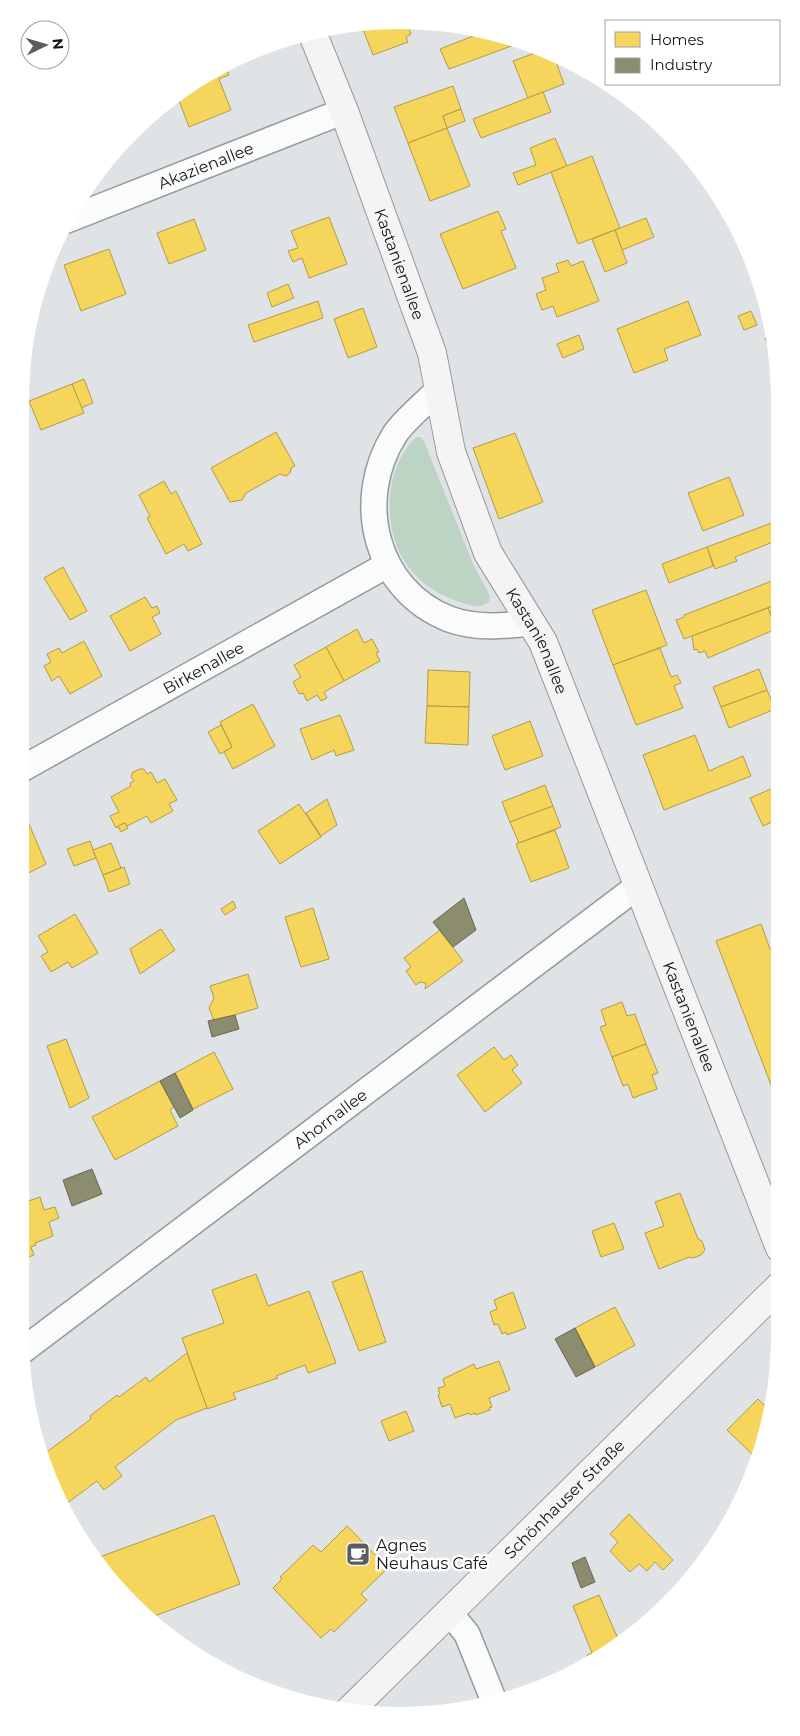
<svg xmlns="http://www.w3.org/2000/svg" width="800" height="1736" viewBox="0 0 800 1736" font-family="Montserrat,sans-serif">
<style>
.green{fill:#bdd4c5}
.homes{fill:#f6d55c;stroke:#b29b47}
.industry{fill:#8c8c6e;stroke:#686854}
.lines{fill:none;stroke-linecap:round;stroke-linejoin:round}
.street-casing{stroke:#96999c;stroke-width:28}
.secondary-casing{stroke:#96999c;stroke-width:30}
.street{stroke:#fafbfb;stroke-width:25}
.secondary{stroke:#f6f3f4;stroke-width:28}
.labels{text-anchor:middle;stroke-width:5;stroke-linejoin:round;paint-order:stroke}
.street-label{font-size:16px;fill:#131517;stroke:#fff}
.poi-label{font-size:16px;fill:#131517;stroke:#fff;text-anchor:start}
</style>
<rect width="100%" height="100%" fill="#dfe3e6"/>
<path class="green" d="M416 437H421L424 441 473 564 490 596 489 602C479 609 471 606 460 602 440 596 423 585 410 569 381 533 383 469 416 437Z"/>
<g class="homes">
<path d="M400 20 406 21 411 34 406 37 408 42 373 55 361 24Z"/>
<path d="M486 31 522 42 449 69 440 49Z"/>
<path d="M546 49 553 53 564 84 528 98 513 61Z"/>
<path d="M225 65 229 75 219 79 231 110 189 127 177 95 206 83 204 76Z"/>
<path d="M453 86 461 109 443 116 447 128 408 143 394 107Z"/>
<path d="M543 92 551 112 481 138 473 119Z"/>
<path d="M461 109 465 121 447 128 443 116Z"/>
<path d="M447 128 470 186 430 201 408 143Z"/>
<path d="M555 138 567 166 518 185 513 173 536 165 530 148Z"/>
<path d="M592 156 620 228 578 244 551 172Z"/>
<path d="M498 211 506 229 501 231 516 268 463 289 440 234Z"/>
<path d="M329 217 347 264 309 278 302 258 293 262 288 251 298 248 291 231Z"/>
<path d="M646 218 654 237 622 250 615 230Z"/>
<path d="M194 219 206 250 169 264 157 233Z"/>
<path d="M615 230 627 263 605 272 592 239Z"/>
<path d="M109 249 126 294 81 311 64 265Z"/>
<path d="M568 260 571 266 583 261 599 301 557 317 553 306 542 310 536 294 546 290 542 278 559 272 556 264Z"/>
<path d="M288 284 294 298 272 307 267 293Z"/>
<path d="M318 301 323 318 254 342 248 325Z"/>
<path d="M688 301 701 335 664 349 668 360 634 373 617 329Z"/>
<path d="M363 308 377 347 348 358 334 319Z"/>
<path d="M751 311 757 325 744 330 738 316Z"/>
<path d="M579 335 584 349 563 358 557 344Z"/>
<path d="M773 335 777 354 772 355 765 338Z"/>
<path d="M84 379 93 403 81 408 72 384Z"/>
<path d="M72 384 84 413 41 430 29 401Z"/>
<path d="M276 432 295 466 291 468 290 473 286 476 280 474 246 493 242 500 230 502 211 468Z"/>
<path d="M515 433 543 502 499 519 473 448Z"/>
<path d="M729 477 744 515 703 531 688 493Z"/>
<path d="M164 481 171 494 176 491 202 544 188 551 184 544 166 554 147 518 150 516 139 495Z"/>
<path d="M777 521V549L773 542 735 557 737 561 715 569 707 547Z"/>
<path d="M707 547 713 566 669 583 662 564Z"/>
<path d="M63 567 87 611 70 620 44 578Z"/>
<path d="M777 579 778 604 684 639 676 620 684 617V615Z"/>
<path d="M646 590 667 645 613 665 592 610Z"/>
<path d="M145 597 152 608 157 606 160 613 152 617 161 634 130 651 110 616Z"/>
<path d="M778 604V617L772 619 768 608Z"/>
<path d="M768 608 776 629 708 658 705 651 699 653 697 649 694 650 692 636Z"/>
<path d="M357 629 364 643 372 639 379 652 376 653 380 661 344 681 326 647Z"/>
<path d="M84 641 102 676 70 694 59 676 52 681 44 666 51 662 47 654 59 648 62 653Z"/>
<path d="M326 647 344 681 324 692 327 698 321 701 317 695 307 701 303 693 299 694 293 682 301 677 294 665Z"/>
<path d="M660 648 671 677 677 675 681 683 674 686 683 708 636 725 613 665Z"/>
<path d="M759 669 767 690 721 707 713 687Z"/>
<path d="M428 670 470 672 469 707 427 706Z"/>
<path d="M767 690 775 709 729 728 721 707Z"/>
<path d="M253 704 275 746 233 769 224 752 232 747 220 722Z"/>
<path d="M427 706 469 707 468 745 425 743Z"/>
<path d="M340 715 354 750 336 756 334 750 312 760 300 729Z"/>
<path d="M530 721 543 756 505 770 492 736Z"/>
<path d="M221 725 232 747 220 754 208 732Z"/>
<path d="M695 735 709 771 743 756 751 776 664 810 643 755Z"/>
<path d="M140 769H144L147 774 151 772 157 783 165 779 177 800 169 804 173 811 151 823 147 816 127 826 125 823 116 828 110 816 119 812 111 797 131 786 130 783 134 781 131 777 133 772Z"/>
<path d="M545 785 553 806 510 822 502 802Z"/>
<path d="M778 786V819L763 826 750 798Z"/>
<path d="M327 799 337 825 321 836 306 813Z"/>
<path d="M299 804 321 837 280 864 258 831Z"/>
<path d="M553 806 561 827 519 843 510 822Z"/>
<path d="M26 817 46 864 21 877 20 820Z"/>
<path d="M125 823 128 828 121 832 118 826Z"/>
<path d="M555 830 569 868 531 882 516 844Z"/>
<path d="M90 841 96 858 74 866 67 849Z"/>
<path d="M111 843 121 868 103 875 93 850Z"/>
<path d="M124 867 130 884 109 892 103 875Z"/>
<path d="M233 901 236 908 225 915 221 909Z"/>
<path d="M313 908 329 959 301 967 285 917Z"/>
<path d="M75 914 98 953 72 968 68 962 51 972 41 956 48 952 38 936Z"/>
<path d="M761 924 770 949 774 947 779 958 775 961 779 970V1106L716 941Z"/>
<path d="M161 929 175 950 140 974 130 949Z"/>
<path d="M440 930 463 961 425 989 426 983 420 982 416 985 406 971 411 967 404 958Z"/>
<path d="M248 974 258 1008 214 1021 209 1008 214 998 210 986Z"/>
<path d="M622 1002 627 1016 635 1014 646 1044 612 1057 600 1027 606 1025 601 1010Z"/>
<path d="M66 1039 89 1098 70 1108 47 1046Z"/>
<path d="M646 1044 658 1073 652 1075 657 1089 633 1098 628 1084 623 1086 612 1057Z"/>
<path d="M494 1047 504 1060 511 1055 518 1065 512 1070 522 1083 485 1112 457 1075Z"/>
<path d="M214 1052 233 1089 193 1109 175 1073Z"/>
<path d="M160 1081 174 1107 170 1110 178 1126 115 1160 92 1117Z"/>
<path d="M680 1193 698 1239 702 1241 705 1250 701 1255 693 1258 689 1257 659 1269 645 1233 664 1226 655 1202Z"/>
<path d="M40 1197 44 1210 55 1207 59 1218 49 1222 53 1236 35 1243 36 1245 31 1247 34 1255 21 1260 20 1204Z"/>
<path d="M614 1223 624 1249 601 1257 592 1231Z"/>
<path d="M362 1271 386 1342 359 1351 332 1282Z"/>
<path d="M256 1274 268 1306 309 1291 336 1363 308 1373 305 1365 276 1376 278 1378 233 1393 236 1399 207 1409 182 1338 224 1323 212 1290Z"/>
<path d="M513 1292 526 1328 507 1335 506 1332 502 1334 498 1324 494 1325 490 1312 497 1309 494 1300Z"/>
<path d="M615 1307 635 1345 595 1367 575 1328Z"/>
<path d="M187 1353 207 1408 176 1420 115 1467 122 1476 104 1490 97 1481 62 1507 40 1457 91 1419 90 1416 117 1395 119 1397 146 1377 149 1382Z"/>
<path d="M499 1361 510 1390 489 1398 492 1407 489 1408 490 1410 476 1415 475 1413 470 1415 469 1413 455 1418 450 1404 442 1407 438 1395 440 1394 438 1388 445 1386 443 1379 474 1364 476 1369Z"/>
<path d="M758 1399 772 1413 758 1460 727 1430Z"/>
<path d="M406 1411 414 1431 389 1441 381 1421Z"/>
<path d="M629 1514 673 1560 663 1570 655 1562 647 1571 639 1564 630 1572 610 1551 618 1542 610 1534Z"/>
<path d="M214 1515 240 1584 152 1617 114 1586 94 1559Z"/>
<path d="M347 1526 388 1568 361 1594 367 1600 334 1632 331 1629 321 1638 273 1588 282 1579 280 1577 313 1545 321 1552Z"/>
<path d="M599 1595 619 1641 591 1664 587 1655 592 1653 573 1606Z"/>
</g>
<g class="industry">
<path d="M464 898 476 930 453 947 433 922Z"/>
<path d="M235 1015 239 1029 212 1037 208 1021Z"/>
<path d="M175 1073 193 1110 180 1118 160 1081Z"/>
<path d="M92 1169 102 1194 72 1206 63 1180Z"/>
<path d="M575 1328 595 1367 576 1377 555 1339Z"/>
<path d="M585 1557 595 1582 581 1588 572 1563Z"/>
</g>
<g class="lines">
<g class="street-casing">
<g id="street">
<path id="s1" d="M67 220 344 111"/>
<path d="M440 388C426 403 406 418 395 434 353 500 375 590 449 619 476 629 504 626 531 623"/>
<path id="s2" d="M20 770 387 565"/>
<path id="s3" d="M22 1351 638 886"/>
<path d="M450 1613 467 1634 494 1701"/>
</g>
</g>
<g class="secondary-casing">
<g id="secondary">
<path id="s4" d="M312 32 344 111 432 353 451 452 488 553 543 642 780 1248"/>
<path id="s5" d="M349 1711 780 1286"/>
</g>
</g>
<use href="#street" class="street"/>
<use href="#secondary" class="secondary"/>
</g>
<defs>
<g id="cafe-square" transform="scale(1.25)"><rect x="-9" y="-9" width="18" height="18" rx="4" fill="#5a5d5f" stroke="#fff"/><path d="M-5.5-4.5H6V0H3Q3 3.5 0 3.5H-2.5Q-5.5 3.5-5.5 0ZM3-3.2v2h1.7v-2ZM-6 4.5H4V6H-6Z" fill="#fff"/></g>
</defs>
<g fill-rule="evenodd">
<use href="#cafe-square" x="358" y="1554"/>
</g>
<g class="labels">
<g class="street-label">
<text dy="6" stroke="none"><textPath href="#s1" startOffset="149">Akazienallee</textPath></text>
<text dy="6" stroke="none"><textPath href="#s4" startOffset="248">Kastanienallee</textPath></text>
<text dy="6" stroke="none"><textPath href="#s4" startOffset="652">Kastanienallee</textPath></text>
<text dy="6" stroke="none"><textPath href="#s2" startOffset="210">Birkenallee</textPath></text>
<text dy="6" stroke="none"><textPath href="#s4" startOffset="1058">Kastanienallee</textPath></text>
<text dy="6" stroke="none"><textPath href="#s3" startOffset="386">Ahornallee</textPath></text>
<text dy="6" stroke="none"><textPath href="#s5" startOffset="302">Schönhauser Straße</textPath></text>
</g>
<g class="poi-label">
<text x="376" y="1551">Agnes<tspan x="376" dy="18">Neuhaus Café</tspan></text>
</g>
</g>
<path d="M0 0H800V1736H0ZM400 29H400A371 371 0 0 1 771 400V1336A371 371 0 0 1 400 1707H400A371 371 0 0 1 29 1336V400A371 371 0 0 1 400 29Z" fill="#fff" fill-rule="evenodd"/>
<rect x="605" y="20" width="175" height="65" fill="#ffffff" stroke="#a1a1a2"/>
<rect x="615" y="32" width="25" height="15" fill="#f6d55c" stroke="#a1a1a2"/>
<text x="650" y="45" font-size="15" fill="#131517">Homes</text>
<rect x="615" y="58" width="25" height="15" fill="#8c8c6e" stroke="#a1a1a2"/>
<text x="650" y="70" font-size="15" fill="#131517">Industry</text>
<g transform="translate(45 45) rotate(85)"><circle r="24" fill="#ffffff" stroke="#a1a1a2"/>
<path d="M0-4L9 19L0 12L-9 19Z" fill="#5a5d5f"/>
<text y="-8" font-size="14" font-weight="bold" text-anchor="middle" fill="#131517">N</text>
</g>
</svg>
